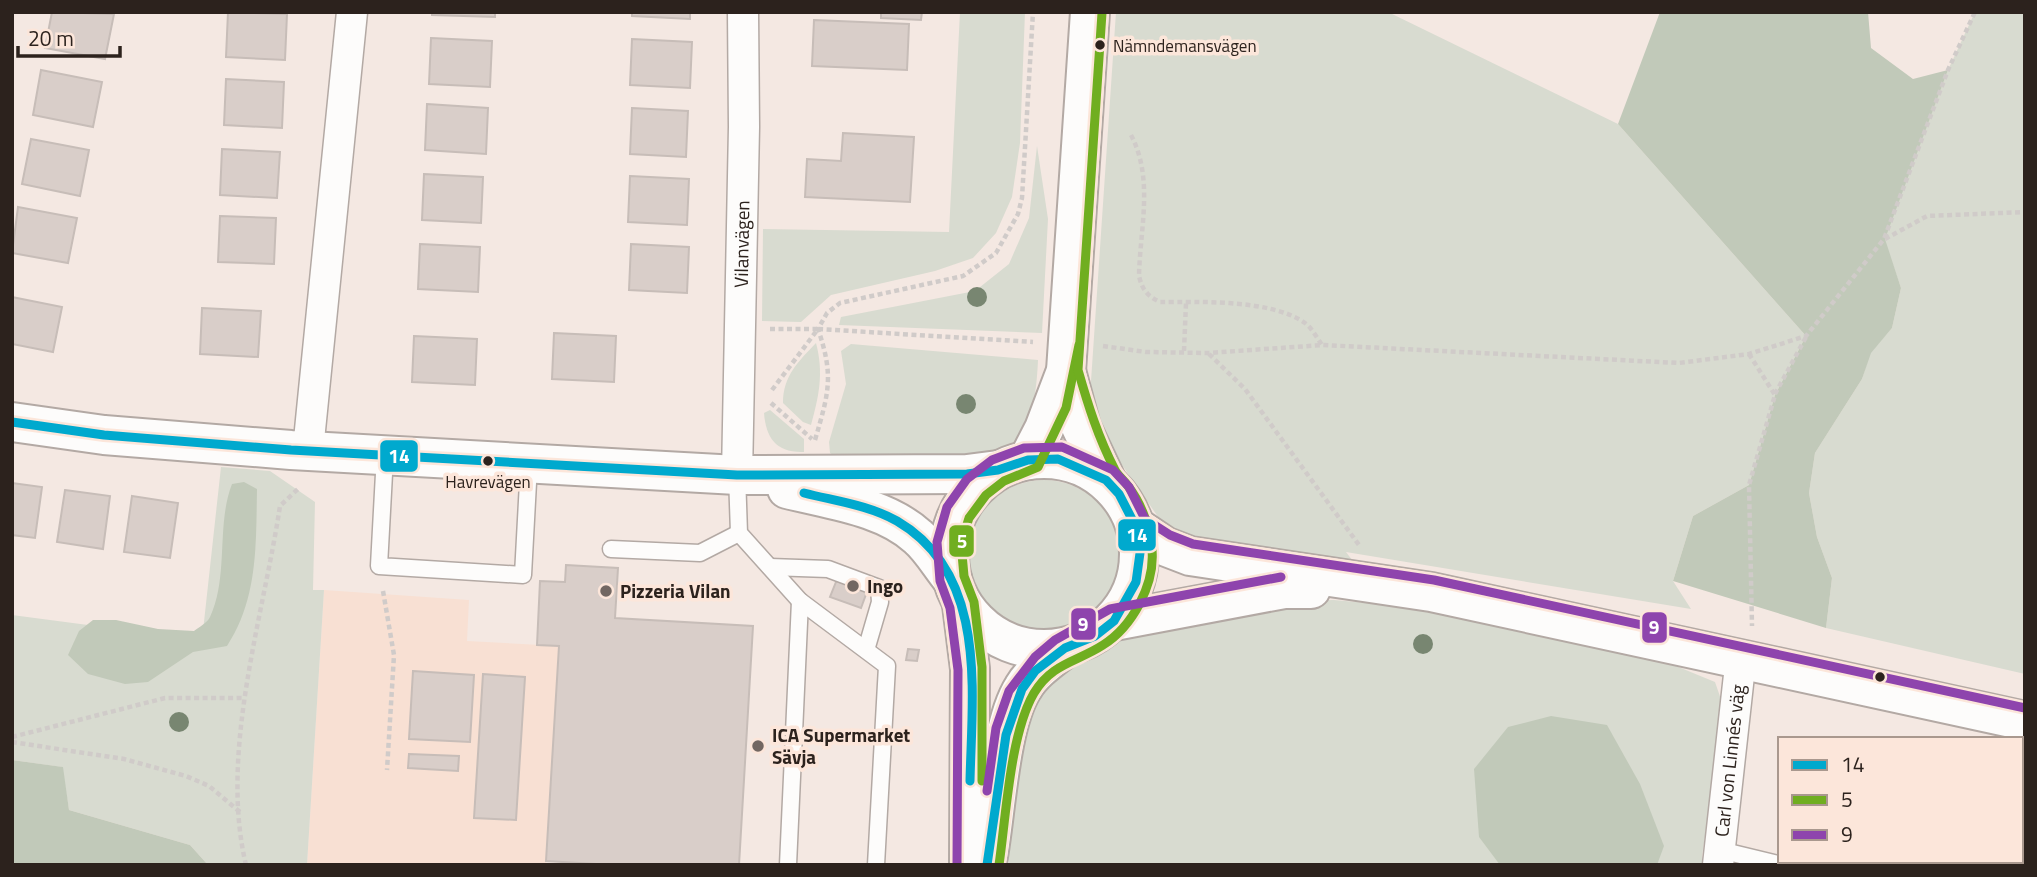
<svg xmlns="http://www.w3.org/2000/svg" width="2037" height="877" viewBox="0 0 2037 877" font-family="'Titillium Web',sans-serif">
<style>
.built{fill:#f8e0d3}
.green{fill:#d8dbd0}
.forest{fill:#c1c9b9}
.building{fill:#d9cec9;stroke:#c7bdb8;stroke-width:2}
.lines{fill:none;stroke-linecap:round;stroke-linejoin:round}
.service-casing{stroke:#b3a9a4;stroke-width:19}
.minor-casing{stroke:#b3a9a4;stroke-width:33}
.tertiary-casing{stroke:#b3a9a4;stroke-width:42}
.secondary-casing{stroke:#b3a9a4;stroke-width:42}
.path{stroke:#d0cbc9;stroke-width:4.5;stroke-dasharray:5 3.5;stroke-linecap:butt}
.service{stroke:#fdfcfb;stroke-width:16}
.minor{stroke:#fdfcfb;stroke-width:30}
.tertiary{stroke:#fdfcfb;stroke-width:38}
.secondary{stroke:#fdfcfb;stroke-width:38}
.bus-1-casing{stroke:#fce6da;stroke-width:14}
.bus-2-casing{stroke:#fce6da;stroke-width:14}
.bus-3-casing{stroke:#fce6da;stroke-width:14}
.bus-1{stroke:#00a9ce;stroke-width:9}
.bus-2{stroke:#70ae20;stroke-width:9}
.bus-3{stroke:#8e44ad;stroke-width:9}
.tree{fill:#788671}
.bus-dot{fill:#2c221d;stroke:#fce6da;stroke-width:2.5}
.poi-dot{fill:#726762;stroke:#fce6da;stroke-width:2.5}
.labels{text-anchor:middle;stroke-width:7;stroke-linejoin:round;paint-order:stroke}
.bus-label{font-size:17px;fill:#2c221d;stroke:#fce6da;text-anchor:start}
.street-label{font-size:19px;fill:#2c221d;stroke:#fce6da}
.poi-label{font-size:19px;font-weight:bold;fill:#2c221d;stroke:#fce6da;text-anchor:start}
.line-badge{stroke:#fce6da;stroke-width:2.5}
.badge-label{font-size:19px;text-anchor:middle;font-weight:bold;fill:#fff}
</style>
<rect width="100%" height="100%" fill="#f4e8e2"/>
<path class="built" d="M324 590 469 600 467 641 559 646 546 865H307Z"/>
<g class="green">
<path d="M960 12H1025L1020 143 1012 197 996 233 973 258 935 271 831 295 801 322 762 321 763 229 949 232Z"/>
<path d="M1116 12H1388L1618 124 1806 336 1775 395 1749 485 1693 516 1673 581 1691 609 1346 552 1352 560 1203 543 1170 534 1115 455 1106 453 1090 396Z"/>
<path d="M1975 12H2025V674L1826 628 1832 578 1817 537 1809 493 1815 453 1862 379 1870 353 1892 328 1901 288 1884 239 1948 70Z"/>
<path d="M1037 146 1048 219 1042 333 839 325 841 317 975 291 1009 264 1029 218Z"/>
<path d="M816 343C824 373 819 396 811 425L803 422 783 403C783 376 798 362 816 343Z"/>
<path d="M851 344 1038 360C1037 383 1034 425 1015 442 986 468 880 459 839 459L830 453 829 442 846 384 841 351Z"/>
<path d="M770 410 804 439V452C776 453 766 438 764 413Z"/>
<path d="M221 467 270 471 315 502 313 590H324L307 865H208L190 845 69 810 62 767 12 760V615L202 640Z"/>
<circle cx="1044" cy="556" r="76"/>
<path d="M1334 600 1411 607 1676 666 1715 682 1724 708 1702 856 1704 865H1004L1023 713 1054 670 1098 648 1180 617 1266 601Z"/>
</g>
<g class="forest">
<path d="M1660 12H1868L1871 48 1913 79 1948 70 1885 239 1901 288 1892 328 1871 353 1862 379 1815 453 1809 493 1817 537 1832 578 1826 628 1673 581 1693 516 1749 485 1775 395 1806 336 1618 124Z"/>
<path d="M244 482 257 489C256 544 258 599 227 646L193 652 148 682 125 684 88 674 68 655 79 631 93 620H116L158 629 194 631C199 627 207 623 210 617 229 576 216 525 232 484Z"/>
<path d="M1551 716 1607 725 1640 784 1664 846 1657 865H1500L1479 837 1474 769 1508 727Z"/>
<path d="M12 760 63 767 69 810 190 845 208 865H12Z"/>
</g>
<g class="building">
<path d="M52 12 114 14 105 59 45 48Z"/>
<path d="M228 12 287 14 285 60 226 57Z"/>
<path d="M432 12H495V17L432 15Z"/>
<path d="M632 12H690V19L632 16Z"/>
<path d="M881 12H922L921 20 881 18Z"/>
<path d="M814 20 909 24 907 70 812 66Z"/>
<path d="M431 38 492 41 490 87 429 84Z"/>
<path d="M632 39 692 42 690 88 630 85Z"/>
<path d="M41 70 102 82 93 127 33 115Z"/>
<path d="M226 79 284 82 282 128 224 125Z"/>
<path d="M427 104 488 108 486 154 425 150Z"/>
<path d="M632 108 688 111 686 157 630 154Z"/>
<path d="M843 133 914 137 910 202 805 197 807 159 841 161Z"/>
<path d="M31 139 89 150 80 196 22 184Z"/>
<path d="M222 149 280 152 277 198 220 195Z"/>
<path d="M424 174 483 177 481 223 422 220Z"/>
<path d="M630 176 689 179 687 225 628 222Z"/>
<path d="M18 207 77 218 68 263 12 253Z"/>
<path d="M220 216 276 218 274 264 218 262Z"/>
<path d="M420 244 480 247 478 292 418 289Z"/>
<path d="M631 244 689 247 687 293 629 290Z"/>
<path d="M12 297 62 307 53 352 12 344Z"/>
<path d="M202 308 261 311 258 357 200 354Z"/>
<path d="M554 333 616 336 614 382 552 379Z"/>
<path d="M414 336 477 339 475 385 412 382Z"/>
<path d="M12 483 42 487 35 538 12 535Z"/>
<path d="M65 490 110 496 103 549 57 542Z"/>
<path d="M132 496 178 503 170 558 124 552Z"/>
<path d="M566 565 618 568 615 618 753 626 739 865H613L546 861 559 646 537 645 540 581 565 582Z"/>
<path d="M842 567 872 578 861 608 830 597Z"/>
<path d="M908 649 919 650 917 661 906 660Z"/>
<path d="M413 671 474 675 470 742 409 739Z"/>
<path d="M483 674 525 677 516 820 474 818Z"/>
<path d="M409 754 459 756 458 771 408 768Z"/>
</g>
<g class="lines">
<g class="service-casing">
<g id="service">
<path d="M385 455 379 566 523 575 529 464"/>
<path d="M737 475 739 533 800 601 887 666 876 865"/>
<path d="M611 549 700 553 739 533"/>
<path d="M770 567 828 569 879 588 880 602 866 650"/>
<path d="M2021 841 2025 842"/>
<path d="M1720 850 1782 865"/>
<path d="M788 865 800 601"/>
<path d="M1836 865V861"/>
</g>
</g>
<g class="minor-casing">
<g id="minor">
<path d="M308 450 352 12"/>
<path id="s1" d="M737 475 744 127 743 12"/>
<path id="s2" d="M1718 865 1741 657"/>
</g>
</g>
<g class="tertiary-casing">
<g id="tertiary">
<path d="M12 422 104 435 291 450 737 475 967 474 998 470"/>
<path d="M787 489C830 500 884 506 918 537 931 548 941 566 952 579"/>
<path d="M1136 527 1164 546 1190 556 1431 592 2025 721"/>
<path d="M1114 621 1284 589H1311"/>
</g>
</g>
<g class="secondary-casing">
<g id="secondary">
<path d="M1066 371 1081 427 1106 480"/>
<circle cx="1044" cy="554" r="95"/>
<path d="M1028 460 1044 429 1066 371 1090 12"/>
<path d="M962 605 970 669 969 865"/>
<path d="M988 856C996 811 1000 724 1023 688 1033 671 1050 660 1065 648"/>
</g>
</g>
<g class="path">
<path d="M1131 135C1154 179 1140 228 1139 276 1142 289 1147 296 1160 302 1200 302 1271 299 1305 323 1312 328 1317 338 1322 345"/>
<path d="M1885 239 1927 216 2025 212"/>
<path d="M770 329H817"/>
<path d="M1103 346 1146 352 1208 353 1323 345 1679 363 1749 354 1806 336 1884 239 1948 70 1975 12"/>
<path d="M1184 351 1186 303"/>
<path d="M1209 354 1245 389 1359 545"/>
<path d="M1749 354 1775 395 1749 485 1752 626"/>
<path d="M772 390 818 329 1033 342"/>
<path d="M1775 394 1806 337"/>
<path d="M771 403 812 439"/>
<path d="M815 440C829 392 834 376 818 329L827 313 840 303 963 276 996 253 1018 214 1022 198 1033 12"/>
<path d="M383 591 394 655 387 770"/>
<path d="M12 737 165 698H245"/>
<path d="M12 742 124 759 186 776 209 786 240 812"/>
<path d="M246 865C219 753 263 618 280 506L300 487"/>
</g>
<use href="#service" class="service"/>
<use href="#minor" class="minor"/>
<use href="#tertiary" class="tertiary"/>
<use href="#secondary" class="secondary"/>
<g class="bus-1-casing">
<g id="bus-1">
<path d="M12 422 104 435 291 450 737 475 967 474 998 470 1028 460 1058 459 1106 480 1119 494 1136 527 1140 553 1136 582 1114 621 1095 636 1065 648 1035 671 1022 689 1006 735 987 865"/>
<path d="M804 493C835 501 869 505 897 521 988 574 972 691 970 781"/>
</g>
</g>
<g class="bus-2-casing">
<g id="bus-2">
<path d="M982 781V667L974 602 964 576 961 543 969 518 986 495 1004 481 1038 467 1066 408 1079 345"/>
<path d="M999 865C1006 817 1010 734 1034 693 1052 663 1077 662 1103 645 1132 627 1155 585 1152 550 1150 528 1142 504 1128 486 1124 480 1118 476 1115 470 1098 437 1088 405 1078 370L1102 13"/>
</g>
</g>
<g class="bus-3-casing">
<g id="bus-3">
<path d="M987 791 996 728 1009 691 1035 657 1055 640 1110 609 1281 577"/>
<path d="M957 865 958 670 950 608 940 581 937 542 947 507 967 479 992 460 1024 448 1062 447 1113 470 1129 487 1145 519 1170 535 1193 544 1434 580 2025 708"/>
</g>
</g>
<use href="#bus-1" class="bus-1"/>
<use href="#bus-2" class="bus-2"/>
<use href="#bus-3" class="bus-3"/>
</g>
<g class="tree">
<circle cx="977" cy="297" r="10"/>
<circle cx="966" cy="404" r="10"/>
<circle cx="1423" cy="644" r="10"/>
<circle cx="179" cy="722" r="10"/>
</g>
<g class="bus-dot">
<circle cx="1100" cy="45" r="6"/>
<circle cx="488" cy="461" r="6"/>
<circle cx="1880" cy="677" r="6"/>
</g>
<g class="poi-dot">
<circle cx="853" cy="586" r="7"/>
<circle cx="606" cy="591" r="7"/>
<circle cx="758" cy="746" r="7"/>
</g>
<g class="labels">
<g class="bus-label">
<text x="1113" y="52">Nämndemansvägen</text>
<text x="488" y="488" text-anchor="middle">Havrevägen</text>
</g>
<g class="street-label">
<text dy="7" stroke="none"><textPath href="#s1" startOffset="231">Vilanvägen</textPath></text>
<text dy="7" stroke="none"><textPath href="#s2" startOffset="105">Carl von Linnés väg</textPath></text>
</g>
<g class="poi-label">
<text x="867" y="593">Ingo</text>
<text x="620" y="598">Pizzeria Vilan</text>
<text x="772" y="742">ICA Supermarket<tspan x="772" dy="22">Sävja</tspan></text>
</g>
</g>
<g class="line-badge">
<rect x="379" y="439" width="40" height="34" rx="7" fill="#00a9ce"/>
<rect x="1117" y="518" width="40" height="34" rx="7" fill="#00a9ce"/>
<rect x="948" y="524" width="27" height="34" rx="7" fill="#70ae20"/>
<rect x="1070" y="607" width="27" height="34" rx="7" fill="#8e44ad"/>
<rect x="1641" y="611" width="27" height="33" rx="7" fill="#8e44ad"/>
</g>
<g class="badge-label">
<text x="399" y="463">14</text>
<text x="1137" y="542">14</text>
<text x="962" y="548">5</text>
<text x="1083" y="631">9</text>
<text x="1654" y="634">9</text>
</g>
<rect width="2037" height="877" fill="none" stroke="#2c221d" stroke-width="28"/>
<rect x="1778" y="737" width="245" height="126" fill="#fce6da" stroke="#a9988e" stroke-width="2"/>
<rect x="1792" y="760" width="35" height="10" fill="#00a9ce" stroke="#a9988e" stroke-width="2"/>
<text x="1841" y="772" font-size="21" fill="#2c221d">14</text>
<rect x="1792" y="795" width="35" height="10" fill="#70ae20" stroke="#a9988e" stroke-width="2"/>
<text x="1841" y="807" font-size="21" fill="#2c221d">5</text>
<rect x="1792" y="830" width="35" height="10" fill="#8e44ad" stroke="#a9988e" stroke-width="2"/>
<text x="1841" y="842" font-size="21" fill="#2c221d">9</text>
<path d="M18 46v10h102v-10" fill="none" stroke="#2c221d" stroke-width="3.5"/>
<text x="28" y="46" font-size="21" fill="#2c221d" stroke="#fce6da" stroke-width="5" paint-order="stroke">20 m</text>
</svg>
